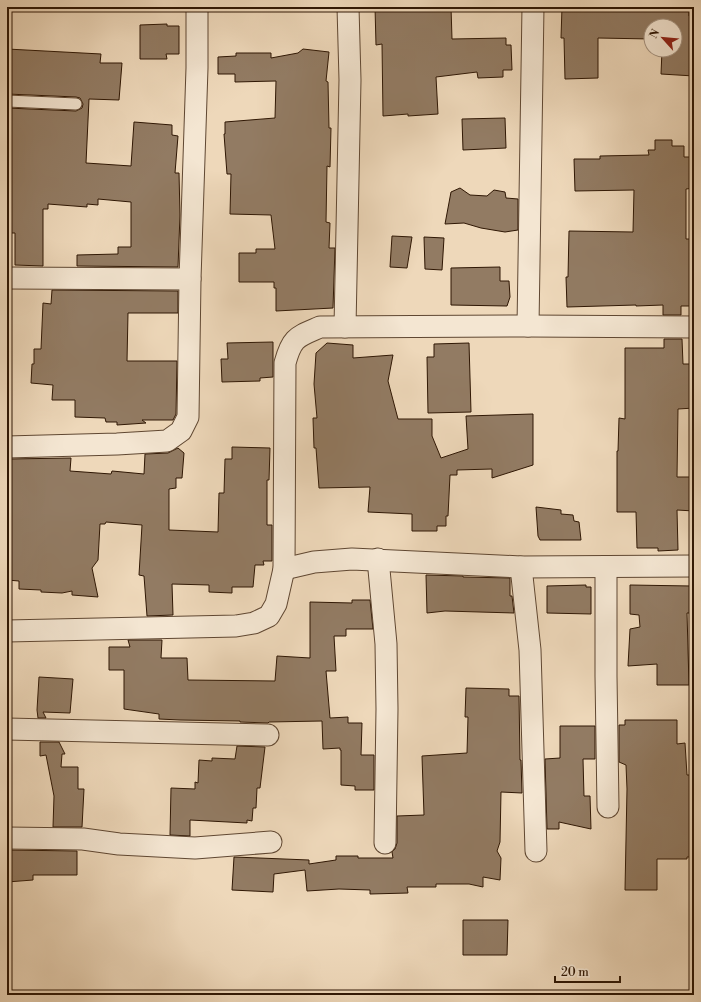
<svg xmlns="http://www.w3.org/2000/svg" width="701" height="1002" viewBox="0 0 701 1002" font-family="'Libre Bodoni',serif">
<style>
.building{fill:#927b63;stroke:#2f1704}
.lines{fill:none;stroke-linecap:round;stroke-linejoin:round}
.lane-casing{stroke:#5f4732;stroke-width:13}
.street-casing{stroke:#5f4732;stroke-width:23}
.lane{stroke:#f4e6d2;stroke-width:11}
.street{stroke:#f4e6d2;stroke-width:21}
</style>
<rect width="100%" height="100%" fill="#eed8ba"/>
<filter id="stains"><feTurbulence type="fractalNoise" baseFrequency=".005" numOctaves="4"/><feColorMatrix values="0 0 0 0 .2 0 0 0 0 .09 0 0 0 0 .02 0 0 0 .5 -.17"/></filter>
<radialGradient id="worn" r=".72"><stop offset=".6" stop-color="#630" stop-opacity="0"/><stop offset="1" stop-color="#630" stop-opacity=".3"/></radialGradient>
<g class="building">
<path d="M375 7H451L452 39 506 38V45H511L512 70H503V77L478 78 477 72 436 77 438 114 408 116V114L383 116 382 44 376 45Z"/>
<path d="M562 7H689V16H694V76L661 74 662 50H675V26H651V39L598 38V78L565 79 564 38H561Z"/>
<path d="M167 24V26H179V54H166L167 59H140V25Z"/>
<path d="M7 49 101 54 100 63H122L119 100 89 99 86 163 131 166 134 122 172 125V135L178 136 175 173H179L180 215 178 267 77 266V255L118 254V247H131V202L98 199V205L87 204V207L48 204V209H43V266L15 265V233H7V108L76 111 82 108 83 104 80 98 76 97 7 94Z"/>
<path d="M303 49 329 52 326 81 328 82 329 128H331L330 167 327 166 326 222 330 223 329 248H335L333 308 276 311V288H274V282H239V253H256V249H275L271 215 230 214 231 174H227L224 134H225V122L275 118 276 81 235 82V74H218V57L236 56V53H271V58L298 53Z"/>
<path d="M505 118 506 148 463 150 462 119Z"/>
<path d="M655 140H672V146H684V157H694V188L686 189V239H694V306H681V315H663V305L636 306V305L567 307 566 277H568L569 231 633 232 634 190 575 191 574 159H600V156L649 155 648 150H655Z"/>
<path d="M460 188 470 195 487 196 494 190 505 192 506 198 518 199V230L505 232 481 228 464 223 445 224 451 192Z"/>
<path d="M392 236 412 237 407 268 390 267Z"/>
<path d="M424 237 444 238 442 270 425 269Z"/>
<path d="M500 267V281H509L510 297 507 306 451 305V268Z"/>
<path d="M52 290 178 291V313H128L127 361H177L176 414 173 420H142L146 423 117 425V422H106L105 418 75 417V400H52L53 385 31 383 32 364H34V349H41L43 303 51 304Z"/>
<path d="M664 339H682L683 364H694V408L678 409 677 477H694V511L677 510 678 550 658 551V548H637L636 512H617V451H618L619 418 625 419V348H664Z"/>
<path d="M273 342V377L260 378V381L222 382 221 359H228L227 343Z"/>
<path d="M327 343 353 345V358L393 355 388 381 398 419H432V436L441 458 468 449 466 416 533 414V465L492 478V469L457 470V475H450L448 516H446V526H437V531H412V514L368 512 370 487 319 488 316 448H314L313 418H317L314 384 316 353Z"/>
<path d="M469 343 471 412 428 413 427 357H434V344Z"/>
<path d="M232 447 270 448 269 480H267V525H272V561H263L264 565H255L253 587H232V593L209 592V585L172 584 173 615 147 616 144 576 139 575 142 525 106 522 105 524H100L98 560 92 568 98 597 72 595V591L62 593 41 592V590L19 589V581L7 580V509L9 459 71 458 70 471 111 474 112 471 144 474 145 454 168 453 178 448 184 453 182 478H176V488L169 489V530L218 532 219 493H224L225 459H232Z"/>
<path d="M536 507 561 510V514L573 515 574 521 579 522 581 540H540L538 536Z"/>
<path d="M426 575 463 576V577L510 578V596H512L514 613 445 611 427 613Z"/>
<path d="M586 585V587H591V614L547 613V586Z"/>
<path d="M630 585 691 586V613H687L689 685H657V664L628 666 630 629 640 627 639 615 630 614Z"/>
<path d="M352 600H370L373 629H346V636H334L336 671H326L330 718 348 717V723H362L361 755H374V790H355V786L341 785V750H340V748L323 749 322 721 269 722 268 723 240 722V721L180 720 159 719V714L124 709V670H109V647H130L128 640H162L161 658H187L188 680 275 681 277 656 310 658V602L352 603Z"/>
<path d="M39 677 73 679 70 713 43 712 46 718H38L37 710Z"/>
<path d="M466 688 509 689V696H519L520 760H521L522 793 501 792 500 842 497 851 501 858 500 880 483 877V887L469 884H436V887H407L408 893 370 894V890L339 889 307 891 305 870 274 874 273 892 232 890 234 857 309 860V864L336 860V856H358V858H393L392 852 395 849 397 843V816L424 815 422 756 467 753 468 717H465Z"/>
<path d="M625 720H677V744L685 743 687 775H694V857H687V859H657V890H625L627 789 626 765 619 762V725H625Z"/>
<path d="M560 726H595V759H583L584 796H590L591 829 559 822V829H547L545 759 560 758Z"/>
<path d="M40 742H59L65 754H62L61 767H78V789H84L82 827H53L54 796 46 755 40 756Z"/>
<path d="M237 746 265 747 260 788H257L256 808H253L252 821 247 820V823L190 820V836L170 835 171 788 195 789V782L198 783 199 760 212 761V758L235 759Z"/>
<path d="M7 850 77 851V875H33V880L7 882Z"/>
<path d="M463 920H508L507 955H463Z"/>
</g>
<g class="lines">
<g class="lane-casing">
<path id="lane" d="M7 101 76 104"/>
</g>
<g class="street-casing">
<g id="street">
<path d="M7 278 190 279"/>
<path d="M528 326 694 327"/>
<path d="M345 327 350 80 348 7"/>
<path d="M7 447 117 444 167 441 181 431 188 417 190 279 197 68V7"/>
<path d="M378 559 386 644 387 709 385 843"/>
<path d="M521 567 530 650 536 851"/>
<path d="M606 567V676L608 807"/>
<path d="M284 569 314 562 352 559 521 567 694 566"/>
<path d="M7 631 236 626 254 623 269 616 276 604 284 569 285 363C292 337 297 337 320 327L528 326 533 7"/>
<path d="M7 729 268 735"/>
<path d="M7 838 83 839 119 844 195 848 271 842"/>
</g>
</g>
<use href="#lane" class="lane"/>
<use href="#street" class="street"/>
</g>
<rect width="701" height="1002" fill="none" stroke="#eed8ba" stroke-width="24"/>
<rect x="8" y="8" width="685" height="986" fill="none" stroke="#2f1704" stroke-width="2"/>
<rect x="12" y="12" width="677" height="978" fill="none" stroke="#2f1704"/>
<g transform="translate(663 38) rotate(297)"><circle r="19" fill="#f4e6d2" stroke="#a59380"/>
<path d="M0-3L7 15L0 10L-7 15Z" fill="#8f2418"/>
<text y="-6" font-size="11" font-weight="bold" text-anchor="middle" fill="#2f1704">N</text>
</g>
<path d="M555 976v6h65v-6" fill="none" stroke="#2f1704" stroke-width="2"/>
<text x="561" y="976" font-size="12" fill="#2f1704" stroke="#f4e6d2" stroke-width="3" paint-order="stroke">20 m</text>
<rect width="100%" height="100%" filter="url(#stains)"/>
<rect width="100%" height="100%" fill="url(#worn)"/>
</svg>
